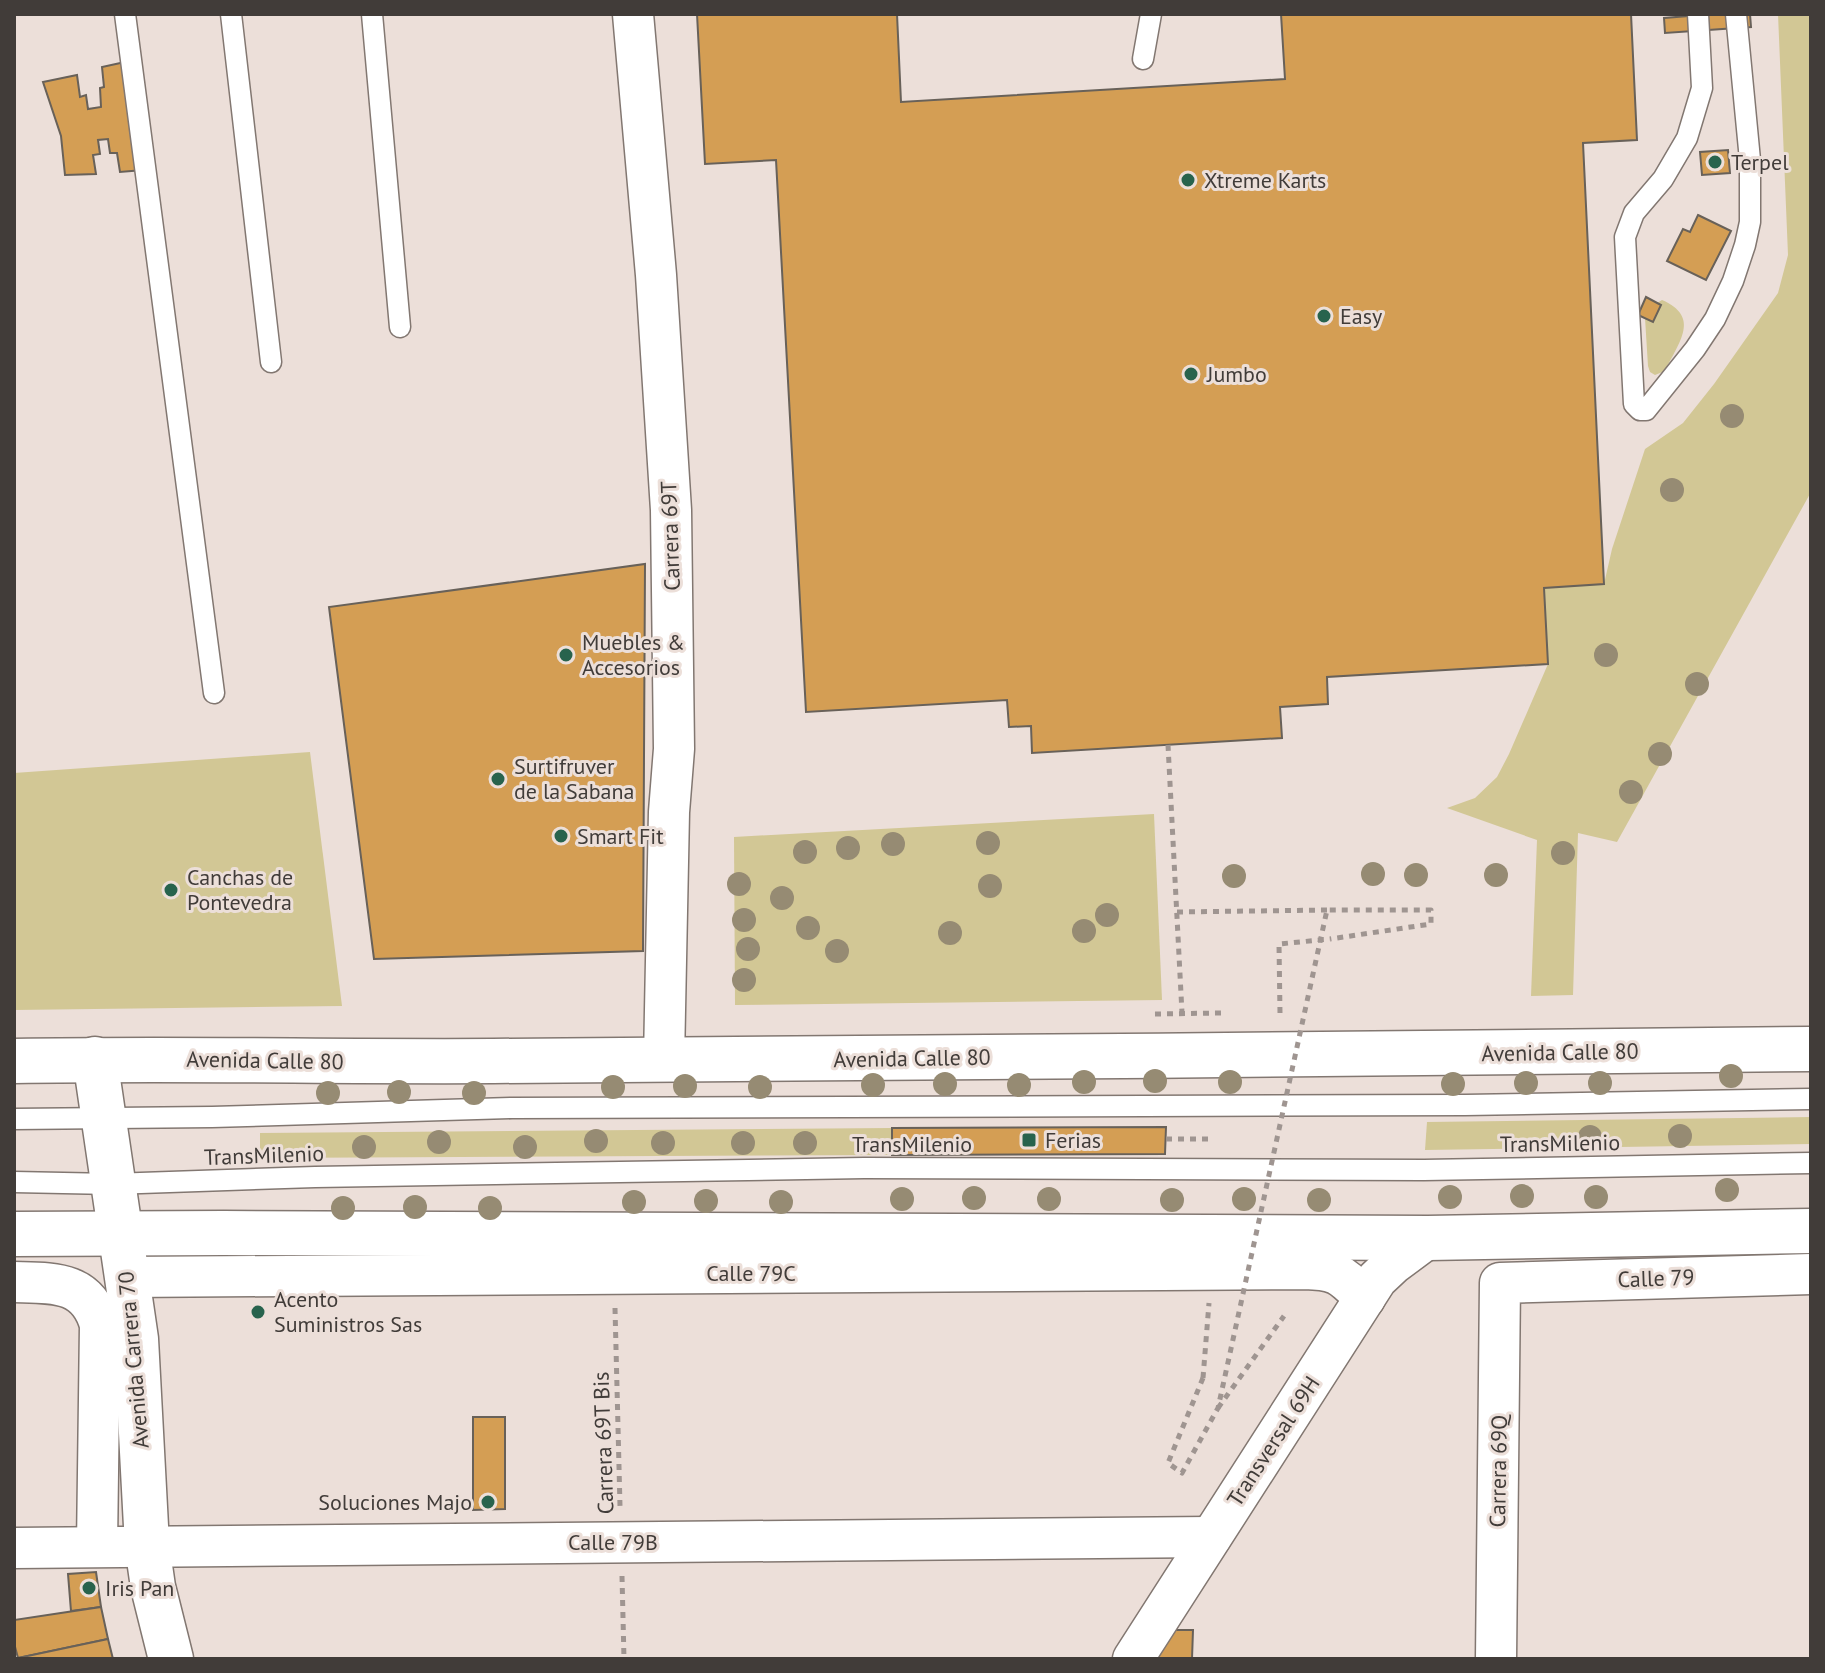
<svg xmlns="http://www.w3.org/2000/svg" width="1825" height="1673" viewBox="0 0 1825 1673" font-family="'PT Sans',sans-serif">
<style>
.green{fill:#d2c795}
.building{fill:#d49e54;stroke:#686159;stroke-width:2}
.lines{fill:none;stroke-linecap:round;stroke-linejoin:round}
.lane-casing{stroke:#827771;stroke-width:23}
.street-casing{stroke:#827771;stroke-width:43}
.secondary-casing{stroke:#827771;stroke-width:47}
.highway-casing{stroke:#827771;stroke-width:47}
.path{stroke:#9f9591;stroke-width:5;stroke-dasharray:6 6;stroke-linecap:butt}
.lane{stroke:#fff;stroke-width:20}
.street{stroke:#fff;stroke-width:40}
.secondary{stroke:#fff;stroke-width:44}
.highway{stroke:#fff;stroke-width:44}
.path-bridge{stroke:#9f9591;stroke-width:5;stroke-dasharray:6 6;stroke-linecap:butt}
.tree{fill:#968b73}
.poi-dot{fill:#28634d;stroke:#ecdfd9;stroke-width:3}
.labels{text-anchor:middle;stroke-width:6;stroke-linejoin:round;paint-order:stroke}
.poi-label{font-size:22px;fill:#413c39;stroke:#ecdfd9;text-anchor:start}
.street-label{font-size:22px;fill:#413c39;stroke:#ecdfd9}
</style>
<rect width="100%" height="100%" fill="#ecdfd9"/>
<g class="green">
<path d="M1778 14H1811V492L1617 842 1578 833 1573 995 1531 996 1537 840 1447 808 1475 798 1497 777 1509 754 1548 664 1544 588 1604 584 1612 549 1645 449 1683 423 1714 384 1778 293 1788 255Z"/>
<path d="M1662 300C1701 317 1679 342 1665 371L1655 375 1650 372 1648 366 1645 318 1653 321 1661 305 1657 303Z"/>
<path d="M310 752 342 1006 14 1010V773Z"/>
<path d="M1154 814 1162 1000 735 1005 734 837Z"/>
<path d="M1811 1117V1144L1425 1150 1427 1122Z"/>
<path d="M892 1128V1155L260 1158V1133Z"/>
</g>
<g class="building">
<path d="M697 14H897L901 102 1285 79 1281 14H1631L1637 140 1583 143 1604 584 1544 588 1548 664 1327 677 1328 704 1280 707 1282 738 1032 753 1031 726 1009 727 1007 700 806 712 776 160 705 164Z"/>
<path d="M1714 14H1750L1751 27 1665 33 1664 18Z"/>
<path d="M125 62 143 170 120 172 117 153H110L108 139 98 140 100 154 93 155 96 174 65 175 61 136 43 82 77 75 80 97 86 95 88 109 101 107 100 88 104 87 102 67Z"/>
<path d="M1728 150 1730 173 1702 175 1700 152Z"/>
<path d="M1698 215 1731 231 1706 280 1667 261 1683 229 1690 232Z"/>
<path d="M1646 297 1661 305 1653 322 1638 315Z"/>
<path d="M645 564 643 951 374 959 329 607Z"/>
<path d="M1166 1127 1165 1154 892 1155V1128Z"/>
<path d="M473 1417H505V1509L473 1510Z"/>
<path d="M96 1572 101 1607 71 1611 68 1574Z"/>
<path d="M101 1607 108 1639 18 1658 14 1643V1620Z"/>
<path d="M1169 1630H1193L1192 1659H1151Z"/>
<path d="M108 1639 113 1659H18V1658Z"/>
</g>
<g class="lines">
<g class="lane-casing">
<g id="lane">
<path d="M125 14 214 693"/>
<path d="M231 14 271 362"/>
<path d="M372 14 400 327"/>
<path d="M1698 14 1702 88 1687 138 1663 179 1634 213 1625 237 1634 404 1640 410H1646L1695 349 1715 319 1733 281 1745 245 1750 222V160L1736 14"/>
<path d="M1143 59 1151 14"/>
<path d="M14 1119 212 1117 512 1108 1465 1105 1811 1099"/>
<path d="M14 1182 112 1184 315 1177 864 1168 1424 1170 1811 1163"/>
</g>
</g>
<g class="street-casing">
<g id="street">
<path d="M633 14 656 275 671 510 674 749 669 812 664 1060"/>
<path d="M127 1277 1305 1269C1339 1270 1341 1275 1365 1298"/>
<path d="M14 1282C52 1283 88 1280 100 1325L97 1546"/>
<path d="M14 1548 1211 1537"/>
<path d="M1133 1659 1377 1279 1393 1264 1428 1238"/>
<path d="M1496 1659 1500 1283 1811 1274"/>
</g>
</g>
<g class="secondary-casing">
<path id="secondary" d="M95 1059 136 1339 147 1545 153 1587 171 1659"/>
</g>
<g class="highway-casing">
<g id="highway">
<path d="M14 1061C174 1058 333 1062 493 1061 932 1058 1372 1054 1811 1049"/>
<path d="M14 1234 224 1233 1428 1238 1811 1231"/>
</g>
</g>
<g class="path">
<path d="M1168 745 1182 1013"/>
<path d="M1177 912 1327 910"/>
<path d="M1280 1013 1279 944 1330 939"/>
<path d="M1155 1014 1221 1013"/>
<path d="M1166 1139H1210"/>
<path d="M615 1308 620 1506"/>
<path d="M1203 1378 1209 1303"/>
<path d="M1218 1408 1284 1316"/>
<path d="M622 1576 624 1659"/>
</g>
<use href="#lane" class="lane"/>
<use href="#street" class="street"/>
<use href="#secondary" class="secondary"/>
<use href="#highway" class="highway"/>
<path class="path-bridge" d="M1203 1378 1168 1463 1182 1473 1218 1408 1327 910H1431V924L1330 939"/>
</g>
<g class="tree">
<circle cx="1732" cy="416" r="12"/>
<circle cx="1672" cy="490" r="12"/>
<circle cx="1606" cy="655" r="12"/>
<circle cx="1697" cy="684" r="12"/>
<circle cx="1660" cy="754" r="12"/>
<circle cx="1631" cy="792" r="12"/>
<circle cx="988" cy="843" r="12"/>
<circle cx="893" cy="844" r="12"/>
<circle cx="848" cy="848" r="12"/>
<circle cx="805" cy="852" r="12"/>
<circle cx="1563" cy="853" r="12"/>
<circle cx="1373" cy="874" r="12"/>
<circle cx="1416" cy="875" r="12"/>
<circle cx="1496" cy="875" r="12"/>
<circle cx="1234" cy="876" r="12"/>
<circle cx="739" cy="884" r="12"/>
<circle cx="990" cy="886" r="12"/>
<circle cx="782" cy="898" r="12"/>
<circle cx="1107" cy="915" r="12"/>
<circle cx="744" cy="920" r="12"/>
<circle cx="808" cy="928" r="12"/>
<circle cx="1084" cy="931" r="12"/>
<circle cx="950" cy="933" r="12"/>
<circle cx="748" cy="949" r="12"/>
<circle cx="837" cy="951" r="12"/>
<circle cx="744" cy="980" r="12"/>
<circle cx="1731" cy="1076" r="12"/>
<circle cx="1155" cy="1081" r="12"/>
<circle cx="1084" cy="1082" r="12"/>
<circle cx="1230" cy="1082" r="12"/>
<circle cx="1526" cy="1083" r="12"/>
<circle cx="1600" cy="1083" r="12"/>
<circle cx="945" cy="1084" r="12"/>
<circle cx="1453" cy="1084" r="12"/>
<circle cx="873" cy="1085" r="12"/>
<circle cx="1019" cy="1085" r="12"/>
<circle cx="685" cy="1086" r="12"/>
<circle cx="613" cy="1087" r="12"/>
<circle cx="760" cy="1087" r="12"/>
<circle cx="399" cy="1092" r="12"/>
<circle cx="328" cy="1093" r="12"/>
<circle cx="474" cy="1093" r="12"/>
<circle cx="1680" cy="1136" r="12"/>
<circle cx="1590" cy="1137" r="12"/>
<circle cx="596" cy="1141" r="12"/>
<circle cx="439" cy="1142" r="12"/>
<circle cx="663" cy="1143" r="12"/>
<circle cx="743" cy="1143" r="12"/>
<circle cx="805" cy="1143" r="12"/>
<circle cx="364" cy="1147" r="12"/>
<circle cx="525" cy="1147" r="12"/>
<circle cx="1727" cy="1190" r="12"/>
<circle cx="1522" cy="1196" r="12"/>
<circle cx="1450" cy="1197" r="12"/>
<circle cx="1596" cy="1197" r="12"/>
<circle cx="974" cy="1198" r="12"/>
<circle cx="902" cy="1199" r="12"/>
<circle cx="1049" cy="1199" r="12"/>
<circle cx="1244" cy="1199" r="12"/>
<circle cx="1172" cy="1200" r="12"/>
<circle cx="1319" cy="1200" r="12"/>
<circle cx="706" cy="1201" r="12"/>
<circle cx="634" cy="1202" r="12"/>
<circle cx="781" cy="1202" r="12"/>
<circle cx="415" cy="1207" r="12"/>
<circle cx="343" cy="1208" r="12"/>
<circle cx="490" cy="1208" r="12"/>
</g>
<g class="poi-dot">
<circle cx="1715" cy="162" r="8"/>
<circle cx="1188" cy="180" r="8"/>
<circle cx="1324" cy="316" r="8"/>
<circle cx="1191" cy="374" r="8"/>
<circle cx="566" cy="655" r="8"/>
<circle cx="498" cy="779" r="8"/>
<circle cx="561" cy="836" r="8"/>
<circle cx="171" cy="890" r="8"/>
<rect x="1021" y="1132" width="16" height="16" rx="4"/>
<circle cx="258" cy="1312" r="8"/>
<circle cx="488" cy="1502" r="8"/>
<circle cx="89" cy="1588" r="8"/>
</g>
<g class="labels">
<g class="poi-label">
<text x="1731" y="170">Terpel</text>
<text x="1204" y="188">Xtreme Karts</text>
<text x="1340" y="324">Easy</text>
<text x="1207" y="382">Jumbo</text>
<text x="582" y="650">Muebles &amp;<tspan x="582" dy="25">Accesorios</tspan></text>
<text x="514" y="774">Surtifruver<tspan x="514" dy="25">de la Sabana</tspan></text>
<text x="577" y="844">Smart Fit</text>
<text x="187" y="885">Canchas de<tspan x="187" dy="25">Pontevedra</tspan></text>
<text x="1045" y="1148">Ferias</text>
<text x="274" y="1307">Acento<tspan x="274" dy="25">Suministros Sas</tspan></text>
<text x="472" y="1510" text-anchor="end">Soluciones Majo</text>
<text x="105" y="1596">Iris Pan</text>
</g>
<g class="street-label">
<text transform="translate(670 536) rotate(-92)" y="8">Carrera 69T</text>
<text transform="translate(1560 1052) rotate(-1)" y="8">Avenida Calle 80</text>
<text transform="translate(912 1058) rotate(-1)" y="8">Avenida Calle 80</text>
<text transform="translate(265 1060) rotate(1)" y="8">Avenida Calle 80</text>
<text transform="translate(1560 1143) rotate(-1)" y="8">TransMilenio</text>
<text x="912" y="1152">TransMilenio</text>
<text transform="translate(264 1155) rotate(-2)" y="8">TransMilenio</text>
<text x="751" y="1281">Calle 79C</text>
<text transform="translate(1656 1278) rotate(-2)" y="8">Calle 79</text>
<text transform="translate(133 1360) rotate(-95)" y="8">Avenida Carrera 70</text>
<text transform="translate(1273 1441) rotate(-57)" y="8">Transversal 69H</text>
<text transform="translate(603 1443) rotate(-92)" y="8">Carrera 69T Bis</text>
<text transform="translate(1498 1471) rotate(-89)" y="8">Carrera 69Q</text>
<text x="613" y="1550">Calle 79B</text>
</g>
</g>
<rect width="1825" height="1673" fill="none" stroke="#413c39" stroke-width="32"/>
</svg>
